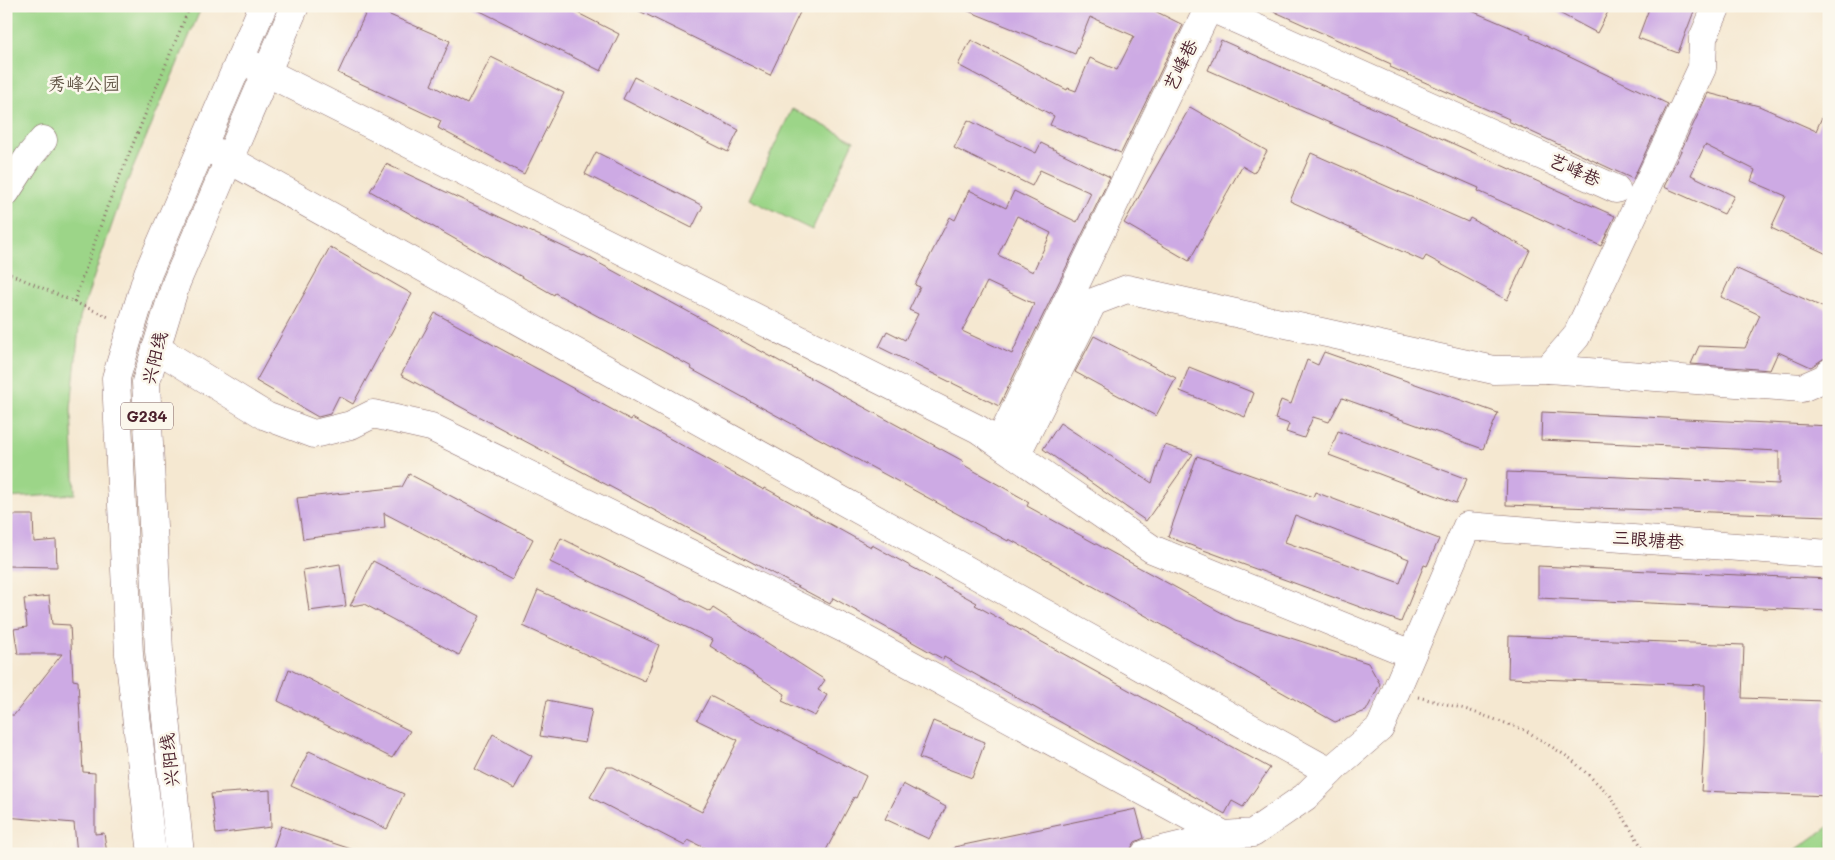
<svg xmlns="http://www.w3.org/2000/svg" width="1835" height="860" viewBox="0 0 1835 860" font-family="Mali,'LXGW WenKai TC',sans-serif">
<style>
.green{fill:#9cd588;stroke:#737a5a}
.building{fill:#cdaae4;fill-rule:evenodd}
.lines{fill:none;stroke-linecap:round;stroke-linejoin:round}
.minor-casing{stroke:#866565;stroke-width:29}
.highway-casing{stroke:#866565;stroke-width:29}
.path{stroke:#866565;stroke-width:3;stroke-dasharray:1 4;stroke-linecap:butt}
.minor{stroke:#fff;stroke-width:28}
.highway{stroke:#fff;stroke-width:28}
.labels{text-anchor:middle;stroke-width:5;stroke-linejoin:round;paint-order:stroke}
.shield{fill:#fbf7ec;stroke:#7f6065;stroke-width:1}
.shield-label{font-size:16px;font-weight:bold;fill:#4a1f2b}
.street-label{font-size:18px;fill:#4a1f2b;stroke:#fbf7ec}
.park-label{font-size:18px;fill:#635647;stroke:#fbf7ec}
</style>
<rect width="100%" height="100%" fill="#fbf7ec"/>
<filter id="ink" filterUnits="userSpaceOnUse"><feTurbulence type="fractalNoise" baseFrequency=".02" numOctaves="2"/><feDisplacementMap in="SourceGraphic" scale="10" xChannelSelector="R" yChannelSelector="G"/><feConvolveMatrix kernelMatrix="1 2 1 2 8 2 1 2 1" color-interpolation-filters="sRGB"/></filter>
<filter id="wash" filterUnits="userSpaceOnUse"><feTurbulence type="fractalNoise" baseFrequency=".0096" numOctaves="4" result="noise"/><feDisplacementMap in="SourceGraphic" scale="20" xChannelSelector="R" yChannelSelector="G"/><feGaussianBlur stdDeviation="1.12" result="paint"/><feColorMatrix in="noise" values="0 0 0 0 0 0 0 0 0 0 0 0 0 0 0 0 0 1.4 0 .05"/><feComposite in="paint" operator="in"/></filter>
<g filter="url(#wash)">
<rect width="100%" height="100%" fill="#f5e8d1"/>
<g class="green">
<path d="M6 6H202L125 187 80 317 71 409 75 494 6 498Z"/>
<path d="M792 109 854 141 812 230 749 199Z"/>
<path d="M1829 826V854H1790Z"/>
</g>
<g id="blocks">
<g class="building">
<path d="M369 6 450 41 431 85 467 104 491 57 564 93 524 174 438 128 441 121 338 73Z"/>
<path d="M470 6H564L619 34 601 71Z"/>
<path d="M629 6H803L770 75Z"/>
<path d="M956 6H1145L1183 25 1121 153 1050 125 1054 116 958 65 971 40 1067 90 1068 88 1076 91 1090 58 1117 70 1134 36 1090 17 1075 54Z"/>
<path d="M1262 6H1460L1531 36 1530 38 1668 104 1633 179 1508 121 1509 119 1390 67 1391 64Z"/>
<path d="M1546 6H1611L1597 33Z"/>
<path d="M1650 6H1696L1678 53 1638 38Z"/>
<path d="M1221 40 1615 216 1601 246 1478 191 1479 188 1208 70Z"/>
<path d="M634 77 739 130 728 152 623 99Z"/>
<path d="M1708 93 1759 106 1816 131 1829 101V255L1771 228 1786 196 1751 181 1755 170 1705 145 1691 175 1734 196 1724 214 1664 187Z"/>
<path d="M1190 107 1267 151 1254 173 1242 166 1189 261 1124 223Z"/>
<path d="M968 120 1036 153 1041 143 1110 177 999 406 879 347 887 331 905 340 918 314 909 310 920 287 915 285 950 217 955 220 969 190 1006 208 1014 191 1077 222 1091 193 1040 170 1032 186 954 148ZM1017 216 1051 233 1033 272 998 255ZM987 282 1034 304 1012 354 962 331Z"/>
<path d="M596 152 703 206 692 228 585 174Z"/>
<path d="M1311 153 1468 222 1470 218 1530 250 1507 300 1426 256 1423 261 1290 201Z"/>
<path d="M386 164 583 256 584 255 963 461 962 464 1029 502 1027 506 1235 620 1368 663 1380 684 1366 711 1335 722 1009 539 1008 541 943 506 691 369 692 367 555 293 554 295 370 191Z"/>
<path d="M330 247 412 294 353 404 339 396 330 414 318 417 256 381Z"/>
<path d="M1735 268 1829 310V354L1827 358 1823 359 1811 367 1778 352 1770 370 1691 364 1699 346 1745 348 1760 315 1721 297Z"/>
<path d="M435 313 631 420 632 418 764 490 765 488 871 547 872 545 977 603 975 605 1270 768 1243 807 1232 801 1225 814 944 657 943 659 833 598 830 604 401 375Z"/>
<path d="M1094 336 1176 378 1156 416 1075 372Z"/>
<path d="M1324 352 1498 413 1483 449 1342 398 1329 422 1313 417 1304 438 1286 432 1289 424 1275 419 1281 400 1291 404 1307 360 1318 365Z"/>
<path d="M1189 367 1254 393 1245 417 1180 391Z"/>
<path d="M1542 412 1829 426V516L1506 505 1507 472 1779 484V451L1541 440Z"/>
<path d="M1060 423 1152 483 1165 445 1193 454 1146 521 1043 449Z"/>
<path d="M1338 431 1467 479 1456 503 1329 455Z"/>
<path d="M1197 456 1313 497 1315 492 1439 539 1427 566 1424 565 1401 622 1168 537ZM1295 515 1409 559 1400 583 1285 542Z"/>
<path d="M409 474 533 539 512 580 384 513 385 528 303 539 297 498 402 487Z"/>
<path d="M11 515H33L34 542 56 540 57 567 6 566V541H10Z"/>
<path d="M561 538 710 612 713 608 825 680 818 690 827 695 815 716 782 701 785 694 710 646 713 640 550 562Z"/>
<path d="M373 561 480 616 459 655 364 604 350 606Z"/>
<path d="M340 564 346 606 309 611 303 570Z"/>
<path d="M1538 566 1829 579V611L1538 598Z"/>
<path d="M538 590 659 645 645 681 523 626Z"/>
<path d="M49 596 52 624 70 625 73 680 78 681 83 772 95 773V834L104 833 107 854H77L74 823 6 817V715H14L62 654H18L14 629 27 627 24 599Z"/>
<path d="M1509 636 1744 645 1742 698 1824 701 1823 755H1829V796L1701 791 1704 744 1705 685 1508 678Z"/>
<path d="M289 669 410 731 392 758 278 701Z"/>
<path d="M710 696 866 776 856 798 854 797 824 854H717L688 840 685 846 590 797 607 767H613L702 812 738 740 697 720Z"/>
<path d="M547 700 592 709 585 743 540 736Z"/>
<path d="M933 721 985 742 972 778 919 758Z"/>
<path d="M493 734 532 756 514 789 475 769Z"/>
<path d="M309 751 404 794 387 829 291 786Z"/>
<path d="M903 784 946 807 929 839 885 819Z"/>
<path d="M270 790 271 827 216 834 211 794Z"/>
<path d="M1136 809 1144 838 1135 842 1130 850 1115 854H955L954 847Z"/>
<path d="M281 826 357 851V854H271Z"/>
</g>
</g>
</g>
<g filter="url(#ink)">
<use href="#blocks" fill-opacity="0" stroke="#866565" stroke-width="1"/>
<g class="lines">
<g class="minor-casing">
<g id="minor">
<path d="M240 59 978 429 1152 549 1411 654"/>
<path d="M203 145 1330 772"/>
<path d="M6 192 28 158 43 140"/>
<path d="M156 348 266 416 314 434 351 425 373 414 431 427 855 634 1224 835 1253 833 1305 797 1338 764 1380 728 1467 526 1829 554"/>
<path d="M1548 369 1802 388 1825 378 1829 373"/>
<path d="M999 443 1209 7 1616 189"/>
<path d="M1016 455 1093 302 1127 289 1494 370 1548 369 1576 337 1702 68 1703 38 1717 6"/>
<path d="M1145 854 1224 835"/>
</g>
</g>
<g class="highway-casing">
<g id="highway">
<path d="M152 854 129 654 116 378 148 273 263 6"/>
<path d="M180 854 159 651 146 382 176 283 295 6"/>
</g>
</g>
<g class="path">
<path d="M105 11V6"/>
<path d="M6 272 111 318"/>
<path d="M74 302 107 207 190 6"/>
<path d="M1418 697 1465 709 1525 730 1571 759 1610 795 1646 854"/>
</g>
<use href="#minor" class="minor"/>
<use href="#highway" class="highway"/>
</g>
</g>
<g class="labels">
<rect class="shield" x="121" y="402.5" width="52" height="27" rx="4"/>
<g class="shield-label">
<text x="147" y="422">G234</text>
</g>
<g class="street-label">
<text transform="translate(1181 65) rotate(-64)" y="6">艺峰巷</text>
<text transform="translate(1575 170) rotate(24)" y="6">艺峰巷</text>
<text transform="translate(155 358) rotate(-76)" y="6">兴阳线</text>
<text transform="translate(1648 540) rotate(4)" y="6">三眼塘巷</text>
<text transform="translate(170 760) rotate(-96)" y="6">兴阳线</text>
</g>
<g class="park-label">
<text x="84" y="90">秀峰公园</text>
</g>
</g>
<rect width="1835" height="860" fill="none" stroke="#fbf7ec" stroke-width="25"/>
</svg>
